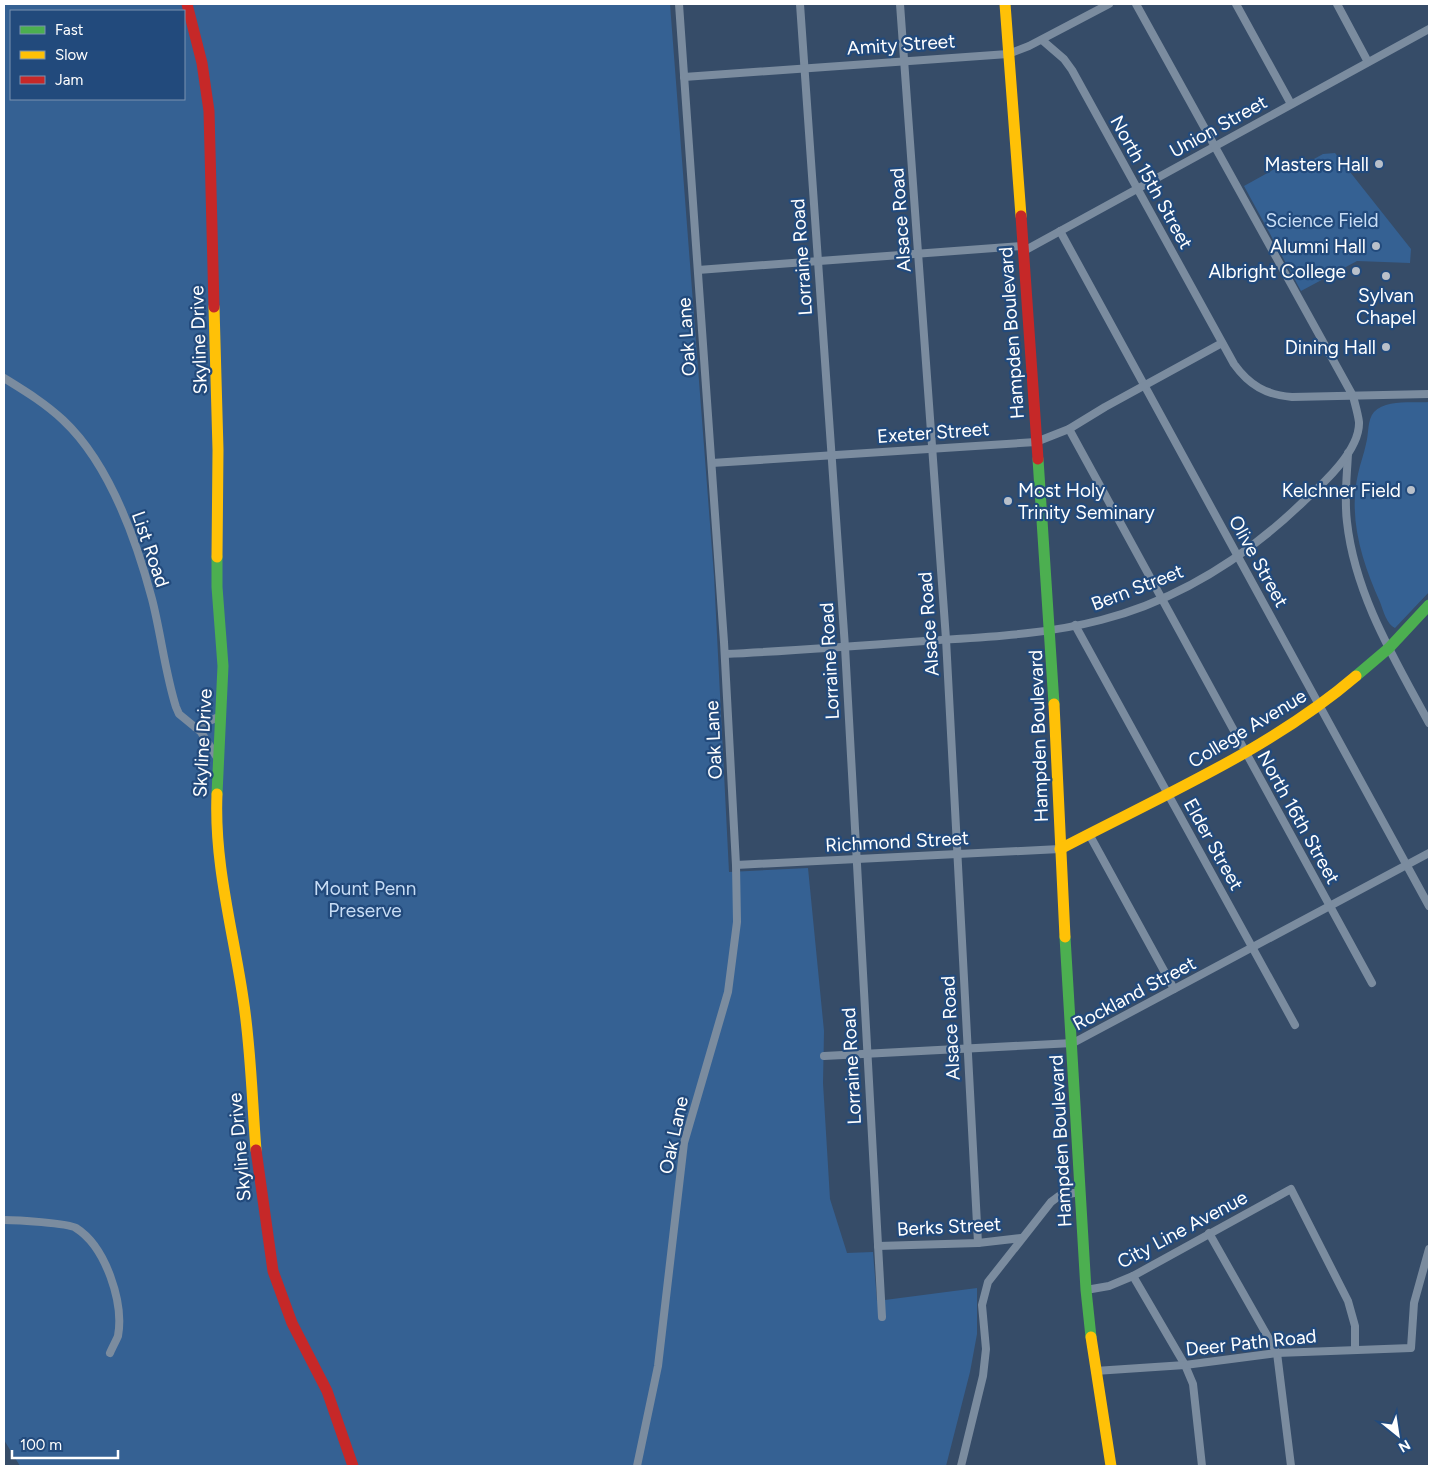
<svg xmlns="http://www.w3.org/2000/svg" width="1433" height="1470" viewBox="0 0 1433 1470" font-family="Figtree,sans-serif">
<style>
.green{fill:#356193;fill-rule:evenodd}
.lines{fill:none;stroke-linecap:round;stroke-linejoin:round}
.street{stroke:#7b8c9f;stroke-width:8}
.fast{stroke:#4caf50;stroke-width:11}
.slow{stroke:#ffc107;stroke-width:11}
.jam{stroke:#c62828;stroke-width:11}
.poi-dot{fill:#b9c0ca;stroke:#224a7c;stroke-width:2}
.labels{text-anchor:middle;stroke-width:4.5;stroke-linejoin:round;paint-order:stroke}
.street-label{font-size:19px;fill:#fff;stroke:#224a7c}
.poi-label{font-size:19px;fill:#fff;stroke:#224a7c;text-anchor:end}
.park-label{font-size:19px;fill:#c8ddf5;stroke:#224a7c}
</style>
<rect width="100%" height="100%" fill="#364c68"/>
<g class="green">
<path d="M4 4H670L714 576 729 872 808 868 824 1031 823 1083 830 1199 847 1253 873 1252 877 1301 977 1288V1334L970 1372 946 1466H20L4 1440ZM11 11H184V99H11Z"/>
<path d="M1335 153 1411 249 1410 263 1357 261 1301 291 1244 186 1289 161 1296 169 1323 154Z"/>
<path d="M1429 402V592L1395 628C1387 625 1383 610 1380 602 1362 562 1348 518 1358 474 1360 464 1364 454 1366 444 1369 434 1367 420 1374 412 1386 399 1413 403 1429 402Z"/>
</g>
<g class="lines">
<g class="street">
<path d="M800 4 845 647 882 1317"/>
<path d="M900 4 946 639 978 1243"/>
<path d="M1236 4 1291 104"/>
<path d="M1337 4 1368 62"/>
<path d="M1042 40 1064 59 1072 70 1234 364C1249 385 1266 395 1292 397L1429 394"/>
<path d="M684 77 1008 54 1029 46 1109 4"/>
<path d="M1060 231 1429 906"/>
<path d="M1022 252 1429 29"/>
<path d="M698 270 1022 246"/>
<path d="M4 378C25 391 45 403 63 420 109 463 136 539 152 599 161 634 165 672 176 707L179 714 201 732 218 759"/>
<path d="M1069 429 1372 983"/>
<path d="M1348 453C1347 476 1344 499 1347 522 1355 595 1395 660 1429 723"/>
<path d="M712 463 1036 442 1069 429 1105 407 1222 343"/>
<path d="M1075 625 1295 1025"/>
<path d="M725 654C791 651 858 646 925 641 983 637 1044 635 1101 620 1178 600 1247 556 1304 501 1324 483 1360 450 1359 422 1358 414 1355 404 1353 396L1136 4"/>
<path d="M195 727 221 716"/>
<path d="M1089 834 1174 989"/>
<path d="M736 865 1060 849"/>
<path d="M824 1056 1073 1043 1429 853"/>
<path d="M4 1220C16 1220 68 1223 76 1228 106 1247 124 1303 118 1336 116 1341 112 1348 110 1353"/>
<path d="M1209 1233 1277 1353 1291 1466"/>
<path d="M878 1246 978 1243 1021 1238"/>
<path d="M1133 1276 1185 1365 1193 1384 1202 1466"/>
<path d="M1086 1290 1109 1286 1133 1276 1291 1189 1348 1301 1355 1326V1349"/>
<path d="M1095 1371 1185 1365 1277 1353 1411 1348 1414 1303 1429 1249"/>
<path d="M637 1466 658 1366 684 1143 728 992 737 922 736 865 724 642 679 4"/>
<path d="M961 1466 983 1376 986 1349 982 1305 988 1282 1051 1202 1059 1196 1079 1192"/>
</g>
<g class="fast">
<path d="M1038 459 1054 704"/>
<path d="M1356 676 1389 648 1429 605"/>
<path d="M217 794 223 666 217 587V557"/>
<path d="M1065 937 1086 1290 1091 1337"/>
</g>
<g class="slow">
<path d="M1005 4 1021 216"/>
<path d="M214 307 218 450 217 557"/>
<path d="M1054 704 1065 937"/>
<path d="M217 794C214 864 233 930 243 998 251 1048 252 1100 256 1150"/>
<path d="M1060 849C1159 797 1271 749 1356 676"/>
<path d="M1091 1337 1111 1466"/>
</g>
<g class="jam">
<path d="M187 4 202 63 209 111 214 307"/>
<path d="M1021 216 1038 459"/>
<path d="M256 1150 273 1271 292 1323 327 1391 353 1466"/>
</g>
</g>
<g class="poi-dot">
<circle cx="1379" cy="164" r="5"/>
<circle cx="1376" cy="246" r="5"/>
<circle cx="1356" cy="271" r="5"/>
<circle cx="1386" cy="276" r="5"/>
<circle cx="1386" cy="347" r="5"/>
<circle cx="1411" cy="490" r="5"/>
<circle cx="1008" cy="501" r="5"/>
</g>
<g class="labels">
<g class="street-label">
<text transform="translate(901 44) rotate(-4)" y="7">Amity Street</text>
<text transform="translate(1218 126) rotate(-29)" y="7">Union Street</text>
<text transform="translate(1152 182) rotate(61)" y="7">North 15th Street</text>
<text transform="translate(900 220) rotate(-94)" y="7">Alsace Road</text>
<text transform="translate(801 257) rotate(-94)" y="7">Lorraine Road</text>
<text transform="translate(1011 333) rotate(-94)" y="7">Hampden Boulevard</text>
<text transform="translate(686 337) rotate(-94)" y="7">Oak Lane</text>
<text transform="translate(198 340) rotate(-92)" y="7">Skyline Drive</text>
<text transform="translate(933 432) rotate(-4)" y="7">Exeter Street</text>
<text transform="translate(151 549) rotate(71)" y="7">List Road</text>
<text transform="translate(1259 561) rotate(61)" y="7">Olive Street</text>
<text transform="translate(1137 587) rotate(-21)" y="7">Bern Street</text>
<text transform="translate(928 624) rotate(-94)" y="7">Alsace Road</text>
<text transform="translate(829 661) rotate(-93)" y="7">Lorraine Road</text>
<text transform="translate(1247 728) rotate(-31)" y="7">College Avenue</text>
<text transform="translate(1038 736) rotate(-92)" y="7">Hampden Boulevard</text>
<text transform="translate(713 740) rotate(-93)" y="7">Oak Lane</text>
<text transform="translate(202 743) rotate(-87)" y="7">Skyline Drive</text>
<text transform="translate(1299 817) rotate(61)" y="7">North 16th Street</text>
<text transform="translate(897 841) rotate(-3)" y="7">Richmond Street</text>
<text transform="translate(1214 844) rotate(61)" y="7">Elder Street</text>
<text transform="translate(1134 993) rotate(-28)" y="7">Rockland Street</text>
<text transform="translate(950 1028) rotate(-93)" y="7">Alsace Road</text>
<text transform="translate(851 1066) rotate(-93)" y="7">Lorraine Road</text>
<text transform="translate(673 1135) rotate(-78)" y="7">Oak Lane</text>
<text transform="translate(1060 1141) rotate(-93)" y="7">Hampden Boulevard</text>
<text transform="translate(239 1147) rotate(-95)" y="7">Skyline Drive</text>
<text transform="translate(949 1226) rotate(-3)" y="7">Berks Street</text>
<text transform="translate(1182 1229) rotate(-28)" y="7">City Line Avenue</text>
<text transform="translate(1251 1342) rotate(-6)" y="7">Deer Path Road</text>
</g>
<g class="poi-label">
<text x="1369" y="171">Masters Hall</text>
<text x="1366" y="253">Alumni Hall</text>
<text x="1346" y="278">Albright College</text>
<text x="1386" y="302" text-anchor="middle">Sylvan<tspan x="1386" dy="22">Chapel</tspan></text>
<text x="1376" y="354">Dining Hall</text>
<text x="1018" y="497" text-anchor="start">Most Holy<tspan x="1018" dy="22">Trinity Seminary</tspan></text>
<text x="1401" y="497">Kelchner Field</text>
</g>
<g class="park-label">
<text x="1322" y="227">Science Field</text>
<text x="365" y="895">Mount Penn<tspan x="365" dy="22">Preserve</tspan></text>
</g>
</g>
<rect width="1433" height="1470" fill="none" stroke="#ffffff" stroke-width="10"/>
<rect x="10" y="10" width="175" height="90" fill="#224a7c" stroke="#7a92b0"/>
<rect x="20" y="26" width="25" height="8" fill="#4caf50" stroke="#7a92b0"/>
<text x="55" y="35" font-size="15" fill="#ffffff">Fast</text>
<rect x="20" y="51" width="25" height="8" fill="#ffc107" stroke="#7a92b0"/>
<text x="55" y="60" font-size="15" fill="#ffffff">Slow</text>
<rect x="20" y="76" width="25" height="8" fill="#c62828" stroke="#7a92b0"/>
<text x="55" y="85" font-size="15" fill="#ffffff">Jam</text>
<g transform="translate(1398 1435) rotate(150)" stroke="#224a7c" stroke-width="4" paint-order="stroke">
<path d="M0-4L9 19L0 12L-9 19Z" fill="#ffffff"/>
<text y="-8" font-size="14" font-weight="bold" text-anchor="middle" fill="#ffffff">N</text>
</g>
<path d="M12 1450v8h106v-8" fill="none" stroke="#ffffff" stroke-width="2.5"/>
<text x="20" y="1450" font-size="15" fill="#ffffff" stroke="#224a7c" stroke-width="4" paint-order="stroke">100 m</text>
</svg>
